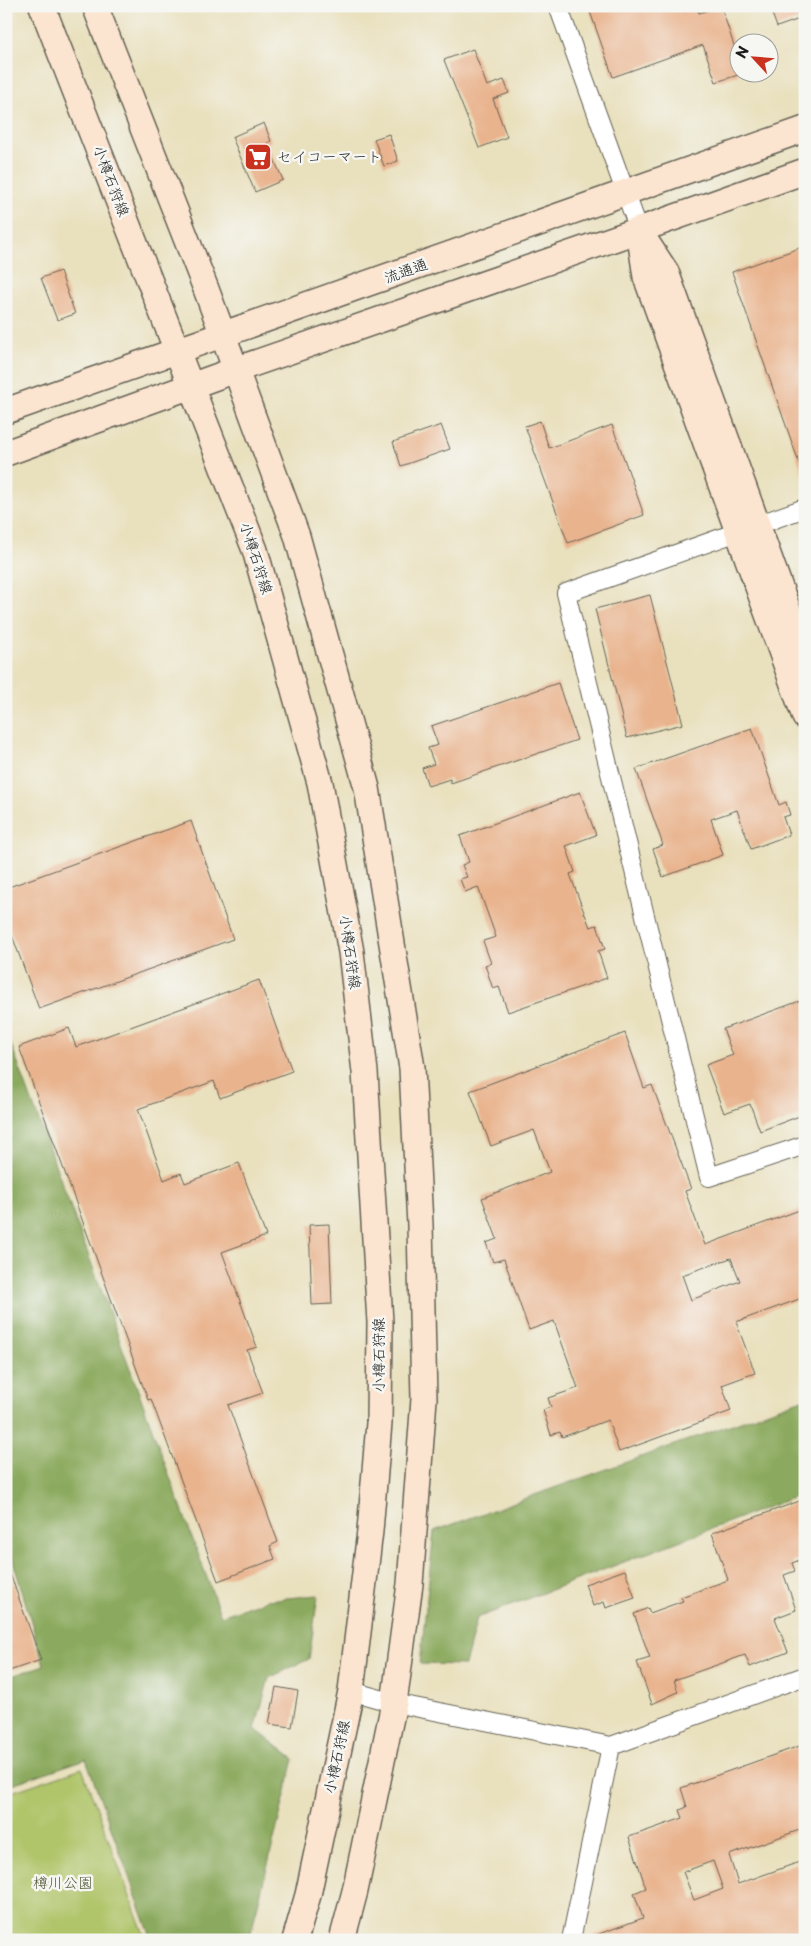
<svg xmlns="http://www.w3.org/2000/svg" width="811" height="1946" viewBox="0 0 811 1946" font-family="'Playpen Sans','Klee One',sans-serif">
<style>
.green{fill:#b0c56a;stroke:#667043}
.forest{fill:#8caa5e;stroke:#54633d}
.building{fill:#e9b38d;fill-rule:evenodd}
.lines{fill:none;stroke-linecap:round;stroke-linejoin:round}
.street-casing{stroke:#646154;stroke-width:20}
.secondary-casing{stroke:#646154;stroke-width:28}
.street{stroke:#fff;stroke-width:18}
.secondary{stroke:#fce5d0;stroke-width:25}
.labels{text-anchor:middle;stroke-width:5;stroke-linejoin:round;paint-order:stroke}
.poi-label{font-size:15px;fill:#1c1c1c;stroke:#f6f6f2;text-anchor:start}
.street-label{font-size:15px;fill:#1c1c1c;stroke:#f6f6f2}
.park-label{font-size:15px;fill:#505737;stroke:#f6f6f2}
</style>
<rect width="100%" height="100%" fill="#f6f6f2"/>
<filter id="ink" filterUnits="userSpaceOnUse"><feTurbulence type="fractalNoise" baseFrequency=".02" numOctaves="2"/><feDisplacementMap in="SourceGraphic" scale="10" xChannelSelector="R" yChannelSelector="G"/><feConvolveMatrix kernelMatrix="1 2 1 2 8 2 1 2 1" color-interpolation-filters="sRGB"/></filter>
<filter id="wash" filterUnits="userSpaceOnUse"><feTurbulence type="fractalNoise" baseFrequency=".0096" numOctaves="4" result="noise"/><feDisplacementMap in="SourceGraphic" scale="20" xChannelSelector="R" yChannelSelector="G"/><feGaussianBlur stdDeviation="1.12" result="paint"/><feColorMatrix in="noise" values="0 0 0 0 0 0 0 0 0 0 0 0 0 0 0 0 0 1.4 0 .05"/><feComposite in="paint" operator="in"/></filter>
<g filter="url(#wash)">
<rect width="100%" height="100%" fill="#e9e0bd"/>
<path class="green" d="M82 1768 146 1940H6V1794Z"/>
<g class="forest">
<path d="M6 1031 221 1616 267 1600 318 1595 309 1659 269 1678 255 1729 294 1759 249 1940H152L86 1759 6 1786V1678L44 1665 6 1537Z"/>
<path d="M805 1398V1493L477 1618 465 1665 420 1664 434 1531Z"/>
</g>
<g id="blocks">
<g class="building">
<path d="M588 6H697L699 13 721 6 738 58V75L716 82 703 45 613 77Z"/>
<path d="M769 6H805V17L777 27Z"/>
<path d="M473 49 487 86 504 80 509 93 493 99 507 137 479 148 444 60Z"/>
<path d="M264 123 271 141 267 143 283 180 255 192 232 137Z"/>
<path d="M389 134 398 161 384 166 374 139Z"/>
<path d="M802 247 805 255V474H803L732 272Z"/>
<path d="M60 271 75 314 57 320 41 278Z"/>
<path d="M540 421 549 448 612 425 644 515 568 543 525 426Z"/>
<path d="M441 425 450 449 401 466 393 442Z"/>
<path d="M650 595 683 724 627 738 595 609Z"/>
<path d="M558 683 577 740 451 783 450 779 428 786 422 768 434 764 428 748 438 745 431 726Z"/>
<path d="M752 728 779 805 786 802 790 815 783 817 789 835 751 849 737 810 711 819 723 855 663 877 653 849 663 845 636 769Z"/>
<path d="M580 792 596 835 566 846 575 872 570 874 582 907 590 927 597 925 605 949 598 951 607 978 508 1012 499 987 493 989 485 965 491 963 483 941 496 937 478 887 465 892 460 879 467 877 462 865 469 862 460 836Z"/>
<path d="M191 821 233 939 39 1009 6 919V888Z"/>
<path d="M259 980 292 1071 220 1098 214 1081 138 1109 164 1180 181 1173 185 1183 239 1163 266 1236 222 1252 257 1347 247 1350 263 1393 228 1405 278 1542 270 1546 275 1559 218 1581 151 1399 148 1400 19 1047 69 1028 76 1047Z"/>
<path d="M805 999V1114L760 1131 750 1104 724 1113 706 1065 733 1055 723 1029Z"/>
<path d="M625 1033 644 1088 652 1085 691 1189 685 1191 705 1245 805 1208V1297L736 1322 755 1373 722 1385 731 1411 619 1452 608 1420 562 1437 560 1432 551 1435 543 1410 551 1407 548 1398 578 1388 554 1321 529 1330 504 1259 493 1262 486 1243 497 1239 482 1198 550 1172 534 1130 491 1146 470 1091ZM731 1258 740 1281 691 1300 682 1275Z"/>
<path d="M329 1224 332 1304 312 1305 309 1225Z"/>
<path d="M805 1499V1558L792 1563 795 1571 784 1575 796 1610 775 1618 788 1652 750 1667 745 1655 674 1680 678 1692 652 1704 637 1662 650 1658 634 1614 648 1608 650 1613 683 1601 681 1597 728 1580 712 1533Z"/>
<path d="M6 1568H8L41 1660 6 1672Z"/>
<path d="M625 1570 635 1598 606 1608 604 1602 593 1606 585 1584Z"/>
<path d="M276 1687 298 1691 292 1727 269 1724Z"/>
<path d="M805 1744V1828L729 1855 738 1884 805 1860V1940H588V1938L643 1918 634 1893 646 1888 629 1837 683 1818 680 1810 687 1807 681 1788ZM713 1861 723 1889 694 1900 683 1872Z"/>
</g>
</g>
</g>
<g filter="url(#ink)">
<use href="#blocks" fill-opacity="0" stroke="#646154" stroke-width="1"/>
<g class="lines">
<g class="street-casing">
<g id="street">
<path d="M558 6 639 230"/>
<path d="M805 508 566 593 709 1177 805 1145"/>
<path d="M351 1691 394 1703 611 1746 805 1676"/>
<path d="M571 1940 611 1746"/>
</g>
</g>
<g class="secondary-casing">
<g id="secondary">
<path d="M42 6 255 550 320 783 351 952 365 1072 380 1322 379 1423 370 1531 351 1691 308 1895 295 1940"/>
<path d="M95 6 206 289 297 536 367 788 412 1068 420 1225 424 1399 410 1584 394 1703 355 1891 342 1940"/>
<path d="M639 230 646 277 805 717"/>
<path d="M643 237 666 272 805 657"/>
<path d="M6 411 805 129"/>
<path d="M6 453 235 370 639 230 805 171"/>
</g>
</g>
<use href="#street" class="street"/>
<use href="#secondary" class="secondary"/>
</g>
</g>
<defs>
<g id="supermarket-square" transform="scale(1.4375)"><rect x="-9" y="-9" width="18" height="18" rx="4" fill="#c8321e" stroke="#f6f6f2"/><path d="M-6-5.5h2.5l.6 2H6L4.5 2H-2.5L-4.4-4H-6ZM-1.5 3.2a1.3 1.3 0 1 0 .1 0ZM3 3.2a1.3 1.3 0 1 0 .1 0Z" fill="#fff"/></g>
</defs>
<g fill-rule="evenodd">
<use href="#supermarket-square" x="258" y="157"/>
</g>
<g class="labels">
<g class="poi-label">
<text x="277" y="162">セイコーマート</text>
</g>
<g class="street-label">
<text transform="translate(111 181) rotate(69)" y="5">小樽石狩線</text>
<text transform="translate(406 271) rotate(-20)" y="5">流通通</text>
<text transform="translate(256 558) rotate(72)" y="5">小樽石狩線</text>
<text transform="translate(350 952) rotate(82)" y="5">小樽石狩線</text>
<text transform="translate(379 1355) rotate(-90)" y="5">小樽石狩線</text>
<text transform="translate(337 1757) rotate(-78)" y="5">小樽石狩線</text>
</g>
<g class="park-label">
<text x="63" y="1888">樽川公園</text>
</g>
</g>
<rect width="811" height="1946" fill="none" stroke="#f6f6f2" stroke-width="25"/>
<g transform="translate(754 58) rotate(296)"><circle r="24" fill="#f6f6f2" stroke="#9f9f9c"/>
<path d="M0-4L9 19L0 12L-9 19Z" fill="#c8321e"/>
<text y="-8" font-size="14" font-weight="bold" text-anchor="middle" fill="#1c1c1c">N</text>
</g>
</svg>
